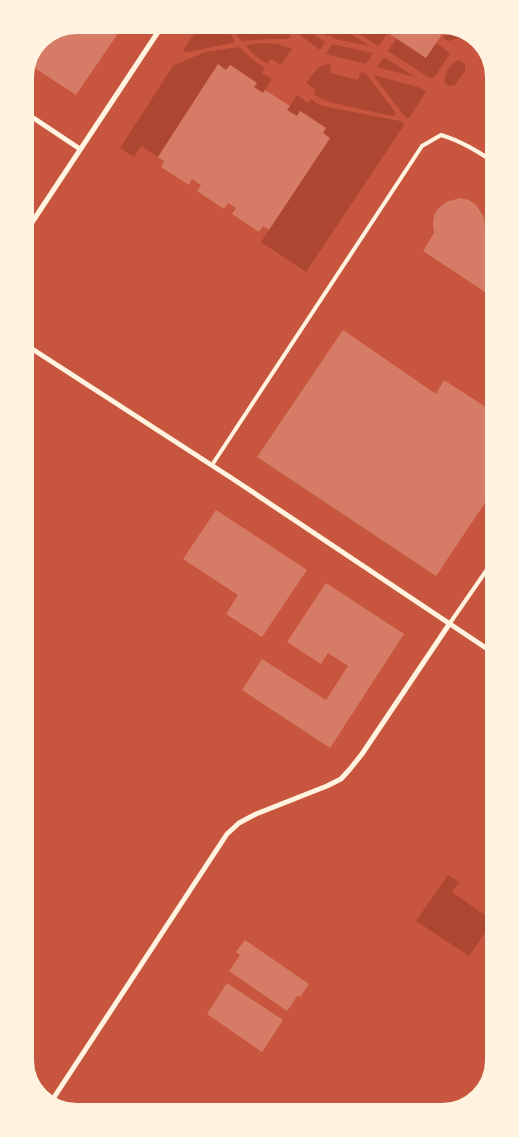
<svg xmlns="http://www.w3.org/2000/svg" width="519" height="1137" viewBox="0 0 519 1137" font-family="'Sofia Sans Condensed',sans-serif">
<style>
.green{fill:#ae4732}
.building{fill:#d67c66}
.lines{fill:none;stroke-linecap:round;stroke-linejoin:round}
.service{stroke:#fff3e0;stroke-width:4}
.minor{stroke:#fff3e0;stroke-width:5}
.rim{fill:none;stroke:#fff3e0;stroke-width:6}
</style>
<rect width="100%" height="100%" fill="#c8553d"/>
<g class="green">
<path d="M202 23H223L235 41 232 43 188 52H184L183 50Z"/>
<path d="M228 23H280L291 37 287 39H267L242 41 239 38Z"/>
<path d="M291 23H304L312 33 325 42 320 50 300 35Z"/>
<path d="M311 23H334L370 46 335 39 329 35 327 36 316 29 317 27Z"/>
<path d="M343 23H373L388 33 378 46Z"/>
<path d="M452 25 470 32 464 41 458 38 449 41 443 38Z"/>
<path d="M397 38 426 58 436 43 450 53 435 77 430 78 388 51Z"/>
<path d="M262 43 278 44 292 49 281 65 271 59 267 64C260 59 250 53 246 45Z"/>
<path d="M332 44 373 53 366 64 326 54Z"/>
<path d="M239 47 252 59 265 68 262 73 272 79 263 93 254 87 257 83 230 65 226 70 218 65 158 157 141 146 134 157 120 148 173 66 205 52Z"/>
<path d="M384 57 415 77 377 67Z"/>
<path d="M459 60 465 64V71L455 85 449 86 445 83C443 74 451 63 459 60Z"/>
<path d="M327 64 331 65 330 73 358 80 361 72 366 74 395 112V115L392 116 329 102 314 95 316 90 306 83 318 68Z"/>
<path d="M373 75 418 87 425 91 426 92 409 118H406Z"/>
<path d="M297 95 308 103 311 99 318 104 327 107 400 121 403 123 404 125 306 272 261 242 330 138 323 133 326 128 300 111 297 116 287 110Z"/>
<path d="M448 875 459 882 452 892 493 921 469 956 416 921Z"/>
</g>
<g class="building">
<path d="M77 22 125 23 76 95 27 63 39 38Z"/>
<path d="M373 23H446L449 24 426 58Z"/>
<path d="M218 64 226 70 230 65 257 83 254 87 263 93 265 90 290 106 287 110 297 116 300 111 326 128 323 133 330 138 269 230 263 226 259 232 232 214 236 208 228 203 224 209 197 191 201 185 192 179 189 185 161 167 164 161 158 157Z"/>
<path d="M460 198 469 200 476 205 484 217 485 226 491 229 494 224V278L485 292 423 251 434 233 433 224 434 215 439 208 446 202Z"/>
<path d="M343 330 436 394 444 380 495 413V488L436 576 257 457Z"/>
<path d="M216 510 307 570 262 637 226 614 238 595 183 559Z"/>
<path d="M326 583 404 634 330 748 242 690 262 659 326 700 348 666 328 653 321 664 287 642Z"/>
<path d="M245 940 309 984 300 997 298 995 287 1011 229 971 240 955 236 952Z"/>
<path d="M227 983 283 1020 262 1052 207 1014Z"/>
</g>
<g class="lines">
<g class="service">
<path d="M212 465 422 146 441 135C461 141 477 151 494 162"/>
<path d="M450 623 495 558"/>
</g>
<g class="minor">
<path d="M23 111 80 149"/>
<path d="M23 236 164 23"/>
<path d="M23 343 233 479 495 654"/>
<path d="M470 1104 494 1068"/>
<path d="M49 1105 227 834 239 823 256 814 327 786 341 779 350 769 362 754 450 623"/>
</g>
</g>
<path d="M0 0H519V1137H0ZM77 31H442A46 46 0 0 1 488 77V1060A46 46 0 0 1 442 1106H77A46 46 0 0 1 31 1060V77A46 46 0 0 1 77 31Z" fill="#fff3e0" fill-rule="evenodd"/>
<path class="rim" d="M77 31H442A46 46 0 0 1 488 77V1060A46 46 0 0 1 442 1106H77A46 46 0 0 1 31 1060V77A46 46 0 0 1 77 31Z"/>
</svg>
